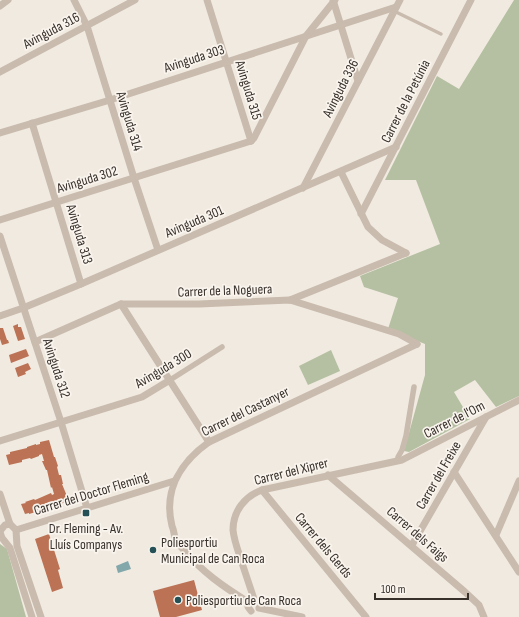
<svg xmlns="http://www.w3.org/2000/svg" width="519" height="617" viewBox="0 0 519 617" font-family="'Sofia Sans Condensed',sans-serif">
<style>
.green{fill:#b4c0a1}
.water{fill:#82a8ac}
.building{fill:#bc7254}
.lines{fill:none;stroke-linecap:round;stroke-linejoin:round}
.service{stroke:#c9bbad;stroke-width:3.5}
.pedestrian{stroke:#c9bbad;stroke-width:5.5}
.minor{stroke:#c9bbad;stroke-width:7}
.poi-dot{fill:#245056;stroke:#f9f4ed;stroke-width:1.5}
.labels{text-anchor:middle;stroke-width:3.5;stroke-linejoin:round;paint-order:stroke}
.street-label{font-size:14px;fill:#38302b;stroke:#f9f4ed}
.poi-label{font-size:14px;fill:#38302b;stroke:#f9f4ed;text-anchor:start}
</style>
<rect width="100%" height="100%" fill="#f1eae0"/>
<g class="green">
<path d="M514 0H519V396L496 407 475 380 454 392 470 419 409 452 404 451 425 375V344L388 329 398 298 364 287 360 276 440 244 416 180H385L437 76 459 89Z"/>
<path d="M331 350 340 371 308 385 299 366Z"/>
<path d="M0 544 7 549 26 617H0Z"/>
</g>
<path class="water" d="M128 561 131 569 118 573 116 566Z"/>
<g class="building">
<path d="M18 324V327H21L25 339 18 341 13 326Z"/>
<path d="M0 328H3L7 340H8L9 343 2 345 0 339Z"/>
<path d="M26 349 29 356 11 363 9 355Z"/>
<path d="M28 363 31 369 25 372 26 374 18 377 15 368Z"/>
<path d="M49 440 54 457H55L58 466 57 467 59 475H61L63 484H62L69 501 60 504 59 503 55 504 56 505 38 510 39 511 29 514V513L25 514 21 504 26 503 25 502 34 499 35 500 51 493 52 495 54 494 52 487 51 488 47 470H46L42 461H44L42 454 39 455V456L31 459 30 458 22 460V462L9 465 6 455 10 454V452L27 448V447L36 444V445L40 444V442Z"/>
<path d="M49 534 60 569 58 570 63 588 52 592 35 539Z"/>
<path d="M194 580 202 610 176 617H160L153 591Z"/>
</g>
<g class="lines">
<path class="service" d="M394 11 441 34"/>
<g class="pedestrian">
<path d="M170 380 222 347"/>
<path d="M398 461V457L402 450 406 436 414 387"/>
</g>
<g class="minor">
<path d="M74 0 87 26 134 178 158 250"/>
<path d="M207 0 251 141"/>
<path d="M333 0 358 81"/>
<path d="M0 6 8 0"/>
<path d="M0 72 135 0"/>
<path d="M32 123 81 284"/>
<path d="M0 133 110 100 396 7"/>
<path d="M251 141 254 138 306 36 335 0"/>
<path d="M341 172 368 227 382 240 406 253"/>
<path d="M303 188 400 0"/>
<path d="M361 214 471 0"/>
<path d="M0 220 251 141"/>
<path d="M0 236 61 422 87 508"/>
<path d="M290 300 406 253"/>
<path d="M121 304 209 442"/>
<path d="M0 316 23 308 81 284 396 147"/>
<path d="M35 342 121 304H199L290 300 399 334 417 344"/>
<path d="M0 441 142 397 170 380"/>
<path d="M454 472 519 572"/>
<path d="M328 475 465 592 479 605 484 617"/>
<path d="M262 490 366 617"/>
<path d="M0 494 10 524"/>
<path d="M16 530 174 481"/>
<path d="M0 531 5 525 10 524 16 530 17 546 41 617"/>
<path d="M0 532 2 538 10 548 32 617"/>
<path d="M496 535 519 481"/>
<path d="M412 545 486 417"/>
<path d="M254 599C250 587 246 575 242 563 239 553 234 541 233 530 233 511 245 496 262 490L402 460 519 400"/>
<path d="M248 602C224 587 202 572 184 550 181 547 178 544 176 541 174 536 174 530 172 526 163 490 181 462 209 442L417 344"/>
<path d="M248 602V607L251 611"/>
<path d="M259 608 302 617"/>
</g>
</g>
<g class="poi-dot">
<rect x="82" y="509" width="8" height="8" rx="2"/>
<circle cx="153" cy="550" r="4"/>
<circle cx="178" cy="600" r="4"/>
</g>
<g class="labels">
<g class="street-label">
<text transform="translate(51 30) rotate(-28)" y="5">Avinguda 316</text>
<text transform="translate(194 58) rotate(-18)" y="5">Avinguda 303</text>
<text transform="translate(340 88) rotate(-63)" y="5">Avinguda 336</text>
<text transform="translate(249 90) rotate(73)" y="5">Avinguda 315</text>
<text transform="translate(405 101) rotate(-63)" y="5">Carrer de la Petúnia</text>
<text transform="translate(130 121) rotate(73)" y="5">Avinguda 314</text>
<text transform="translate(87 179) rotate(-17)" y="5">Avinguda 302</text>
<text transform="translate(194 221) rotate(-23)" y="5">Avinguda 301</text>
<text transform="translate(80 234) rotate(73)" y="5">Avinguda 313</text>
<text transform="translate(225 290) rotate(-2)" y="5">Carrer de la Noguera</text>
<text transform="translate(57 368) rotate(72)" y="5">Avinguda 312</text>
<text transform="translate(163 368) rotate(-31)" y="5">Avinguda 300</text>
<text transform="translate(245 411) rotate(-26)" y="5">Carrer del Castanyer</text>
<text transform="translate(454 419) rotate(-27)" y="5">Carrer de l'Om</text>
<text transform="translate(291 471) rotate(-14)" y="5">Carrer del Xiprer</text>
<text transform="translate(438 475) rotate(-60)" y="5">Carrer del Freixe</text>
<text transform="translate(91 493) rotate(-17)" y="5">Carrer del Doctor Fleming</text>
<text transform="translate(418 534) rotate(41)" y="5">Carrer dels Faigs</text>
<text transform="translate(324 545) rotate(50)" y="5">Carrer dels Gerds</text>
</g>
<g class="poi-label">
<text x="86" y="533" text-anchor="middle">Dr. Fleming - Av.<tspan x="86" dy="16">Lluís Companys</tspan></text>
<text x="161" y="547">Poliesportiu<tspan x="161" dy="16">Municipal de Can Roca</tspan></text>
<text x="186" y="605">Poliesportiu de Can Roca</text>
</g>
</g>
<path d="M375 593v6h93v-6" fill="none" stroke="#38302b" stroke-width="2"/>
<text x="381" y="593" font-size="12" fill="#38302b" stroke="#f9f4ed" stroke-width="3" paint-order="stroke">100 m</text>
</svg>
